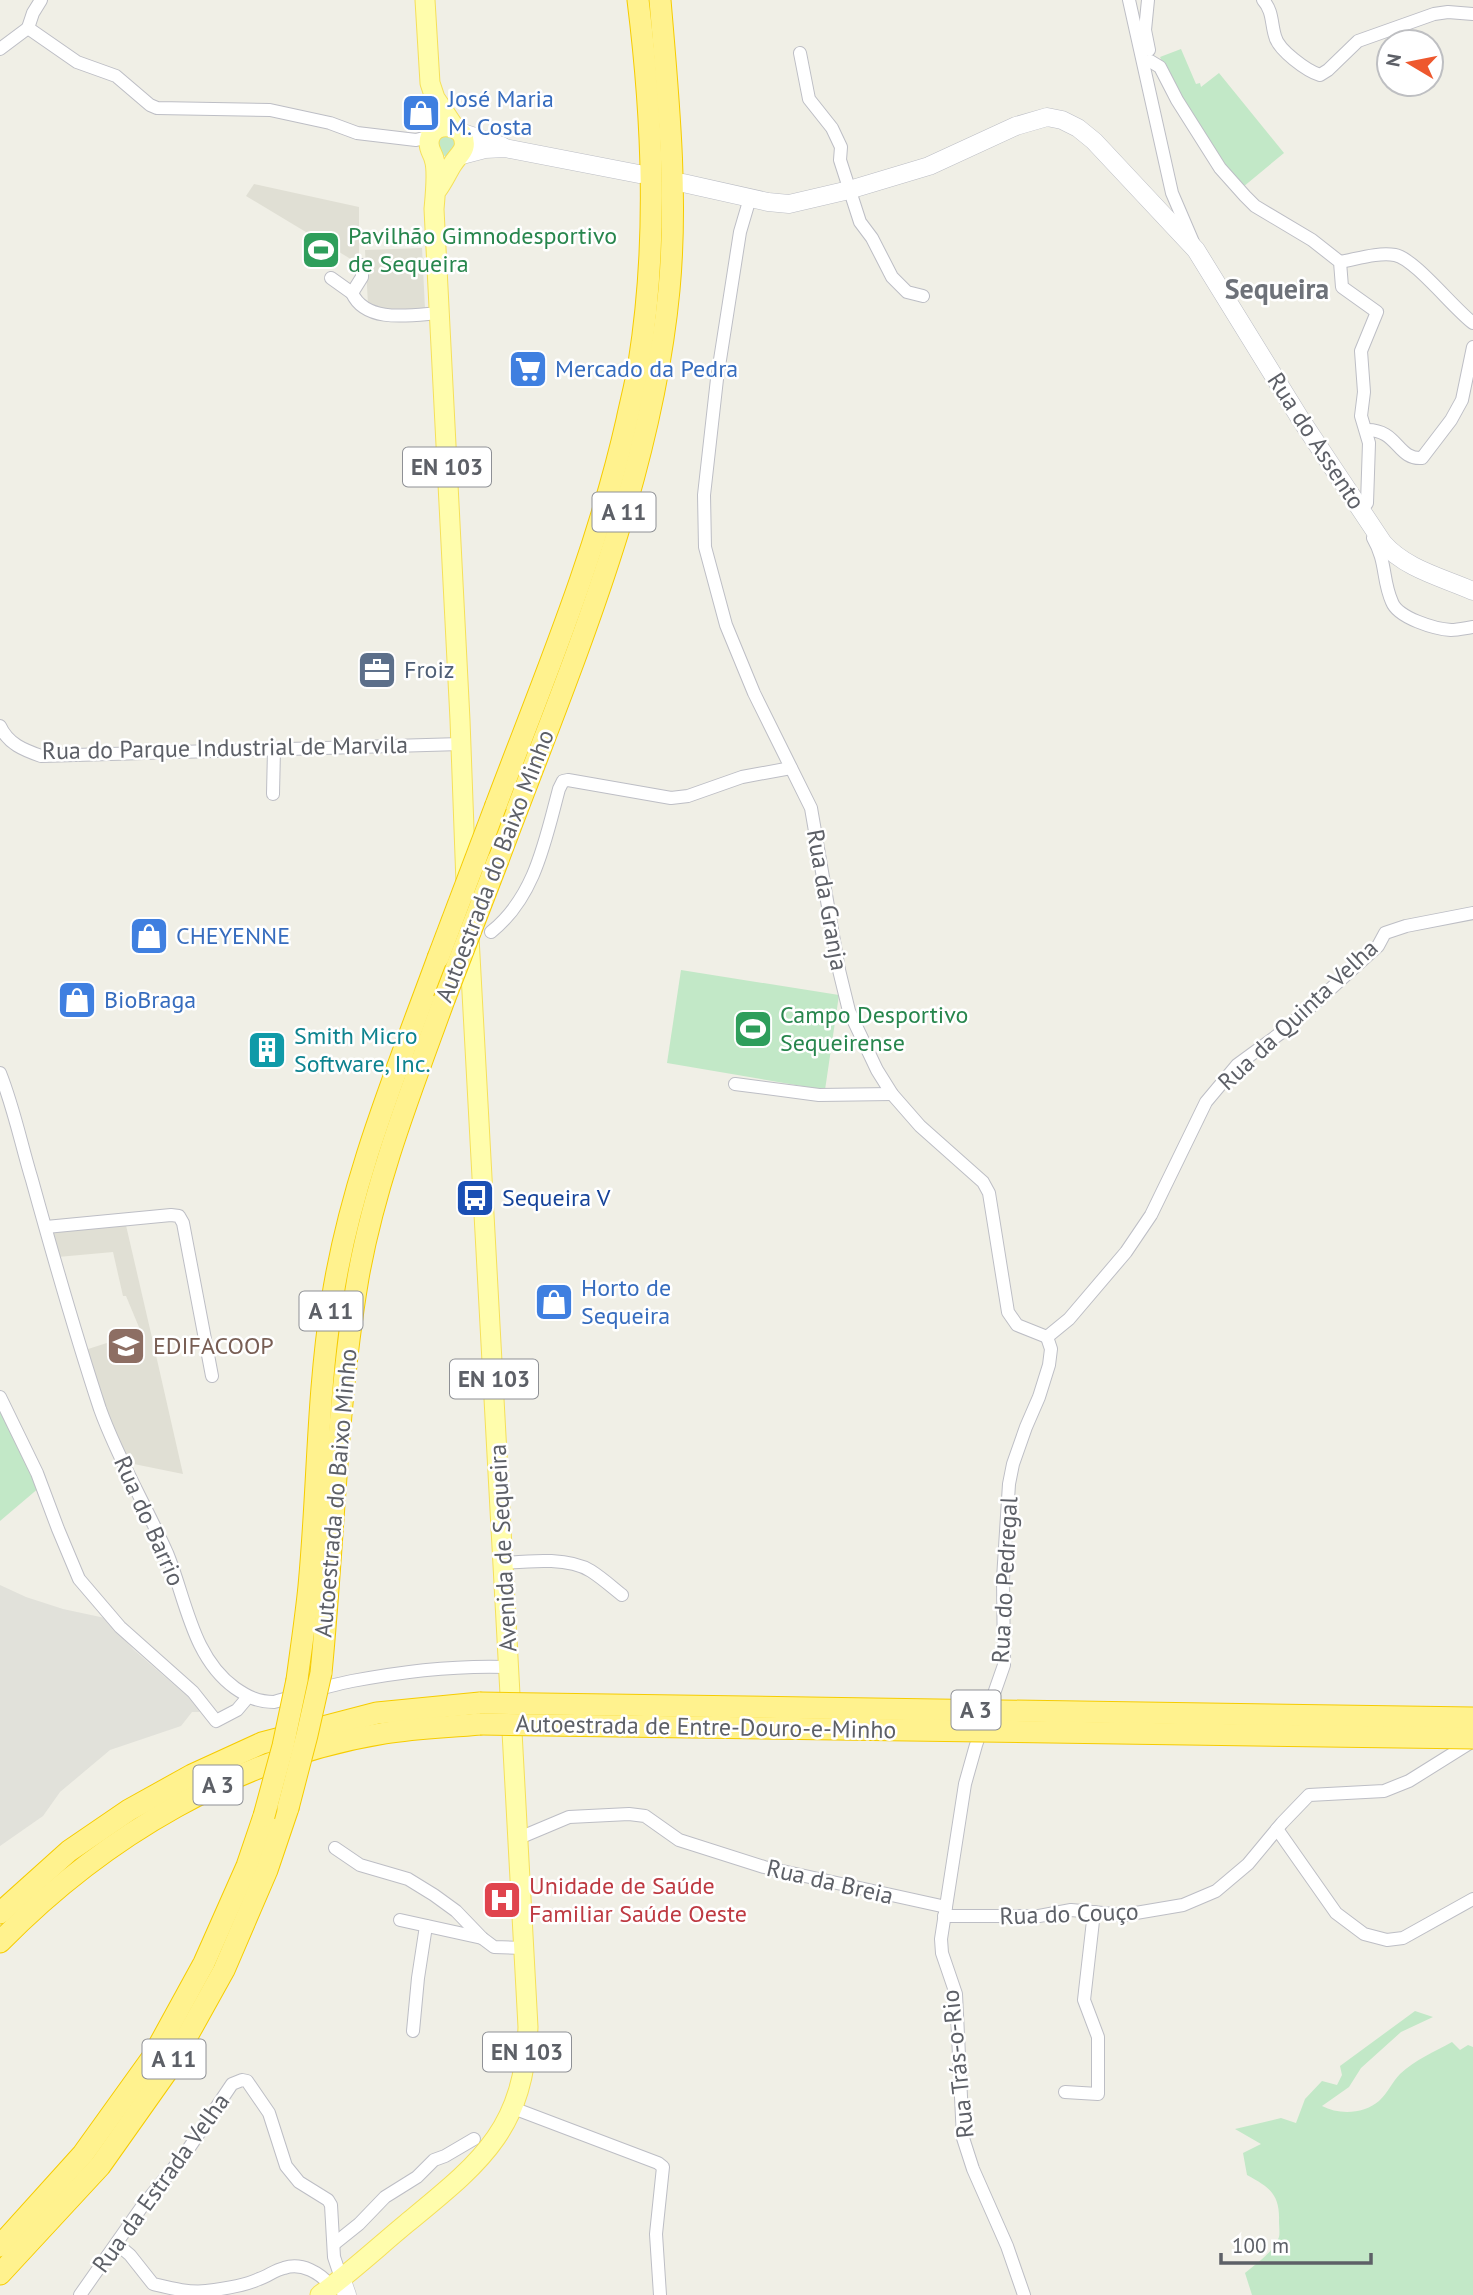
<svg xmlns="http://www.w3.org/2000/svg" width="1473" height="2295" viewBox="0 0 1473 2295" font-family="'PT Sans',sans-serif">
<style>
.industrial{fill:#e1e1da}
.education{fill:#e0dfd4}
.green{fill:#c2e8c7}
.lines{fill:none;stroke-linecap:round;stroke-linejoin:round}
.street-casing{stroke:#bdbec5;stroke-width:14}
.secondary-casing{stroke:#bbbdc4;stroke-width:19}
.primary-casing{stroke:#f5e05a;stroke-width:21}
.highway-casing{stroke:#f6cc00;stroke-width:23}
.street{stroke:#fff;stroke-width:12}
.secondary{stroke:#fff;stroke-width:18}
.primary{stroke:#fffdac;stroke-width:19}
.highway{stroke:#fff28e;stroke-width:21}
.highway-bridge-casing{stroke:#f6cc00;stroke-width:23;stroke-linecap:butt}
.highway-bridge{stroke:#fff28e;stroke-width:21}
.labels{text-anchor:middle;stroke-width:5;stroke-linejoin:round;paint-order:stroke}
.shield{fill:#fff;stroke:#8e9095;stroke-width:2}
.shield-label{font-size:23px;font-weight:bold;fill:#5d6067}
.shop-label{font-size:24px;fill:#366cbe;stroke:#fff;text-anchor:start}
.leisure-label{font-size:24px;fill:#27864d;stroke:#fff;text-anchor:start}
.street-label{font-size:24px;fill:#5d6067;stroke:#fff}
.service-label{font-size:24px;fill:#4e5e75;stroke:#fff;text-anchor:start}
.culture-label{font-size:24px;fill:#0d838f;stroke:#fff;text-anchor:start}
.transit-label{font-size:24px;fill:#164399;stroke:#fff;text-anchor:start}
.education-label{font-size:24px;fill:#785e54;stroke:#fff;text-anchor:start}
.health-label{font-size:24px;fill:#be3a42;stroke:#fff;text-anchor:start}
.quarter-label{font-size:28px;font-weight:bold;fill:#6e7279;stroke:#fff}
</style>
<rect width="100%" height="100%" fill="#f0efe6"/>
<path class="industrial" d="M0 1585 26 1597 63 1609 105 1618 134 1650 202 1709 199 1712H192L181 1726 110 1750 60 1792 43 1816 0 1846Z"/>
<g class="education">
<path d="M254 184 359 207V264L246 196Z"/>
<path d="M422 248 425 309 383 311 368 304 365 250Z"/>
<path d="M125 1221 153 1342 183 1474 124 1462 85 1350 141 1332 126 1296H123L113 1252 58 1257 52 1228Z"/>
</g>
<g class="green">
<path d="M1181 49 1196 84 1200 83 1201 87 1219 73 1284 153 1243 187 1200 133 1179 100 1160 57Z"/>
<path d="M442 134 459 140 448 157 442 155 436 141Z"/>
<path d="M681 970 839 995 825 1090 667 1063Z"/>
<path d="M0 1409 40 1487 0 1521Z"/>
<path d="M1415 2011 1433 2017 1401 2032 1361 2068 1349 2087 1322 2106C1339 2115 1364 2114 1379 2101 1388 2093 1392 2082 1400 2074 1415 2060 1434 2052 1452 2042L1460 2050 1468 2045 1473 2047V2295H1252L1245 2273C1256 2264 1274 2252 1279 2237 1280 2233 1279 2225 1279 2221 1280 2194 1269 2187 1247 2175L1243 2153 1261 2144 1235 2129 1281 2118 1296 2123 1305 2099 1322 2081 1337 2085 1342 2075 1340 2066Z"/>
</g>
<g class="lines">
<g class="street-casing">
<g id="street">
<path d="M1129 0 1172 193 1193 242"/>
<path d="M1148 0 1145 30 1149 50"/>
<path d="M1263 0C1273 11 1271 23 1275 36 1278 50 1307 71 1320 75L1328 70 1358 41 1434 14 1448 12 1473 14"/>
<path d="M28 28 77 62 116 76 150 105 157 108 270 110 330 123 357 133 416 140 431 136"/>
<path d="M28 28 33 13 41 0"/>
<path d="M0 49 28 28"/>
<path d="M800 53 809 99 832 128 841 147 840 160 860 222 872 238 892 277 907 292 923 296"/>
<path d="M1150 61 1160 67 1177 100 1220 168 1245 196 1255 206 1312 240 1340 262 1342 287 1377 312 1361 351 1364 392 1361 416 1369 443 1367 503 1361 511"/>
<path d="M750 198 740 232 717 379 704 495 705 547 726 625 754 693 811 808 839 970 849 1011 877 1070 892 1094 920 1126 983 1182 989 1193 1008 1312 1017 1325 1047 1337"/>
<path d="M1340 262C1357 259 1378 252 1395 255 1414 258 1454 309 1473 323"/>
<path d="M362 265V277L352 293C366 324 412 315 438 313"/>
<path d="M331 278 352 293"/>
<path d="M1366 430C1398 429 1397 460 1422 458L1451 420 1462 400 1473 347"/>
<path d="M1373 538C1387 562 1382 580 1392 602 1398 618 1435 629 1451 630 1458 630 1466 628 1473 627"/>
<path d="M0 726C8 744 24 750 41 756L461 744"/>
<path d="M273 794 274 749"/>
<path d="M491 932C535 897 545 841 559 789L563 781 568 780 671 798 688 796 742 777 791 768"/>
<path d="M0 1073C14 1108 21 1144 32 1180 53 1256 75 1333 100 1409 118 1459 145 1504 167 1553 186 1599 192 1657 235 1688 248 1697 258 1702 274 1702 300 1695 326 1686 352 1681 404 1671 456 1665 509 1667"/>
<path d="M735 1084 819 1095 892 1094"/>
<path d="M46 1227 171 1215 179 1216 183 1223 212 1376"/>
<path d="M1047 1337 1069 1319 1126 1252 1151 1215 1206 1102 1237 1065 1282 1032 1316 1002 1378 946 1385 933 1406 926 1473 913"/>
<path d="M0 1397 37 1473 58 1529 79 1579 120 1627 193 1692 216 1721 237 1710 248 1697"/>
<path d="M504 1563C530 1561 568 1557 591 1571 602 1578 612 1587 622 1595"/>
<path d="M1277 1829 1336 1913 1364 1934 1387 1940 1403 1938 1473 1899"/>
<path d="M519 1838 569 1817 629 1814 645 1816 679 1840 764 1867 946 1907"/>
<path d="M335 1848 360 1865 408 1879 434 1895 456 1911 482 1938 494 1947 524 1948"/>
<path d="M944 1916H1039L1071 1910 1124 1915 1183 1905 1216 1891 1248 1864 1282 1823 1309 1795 1384 1791 1409 1781 1473 1741"/>
<path d="M400 1920 482 1938"/>
<path d="M413 2031 418 1978 426 1926"/>
<path d="M1065 2092 1098 2094V2037L1084 2000 1094 1912"/>
<path d="M513 2108 658 2163 663 2167 656 2234 660 2295"/>
<path d="M117 2244 130 2255 153 2284C170 2288 189 2293 206 2291 223 2289 244 2286 259 2279 268 2276 275 2270 284 2268 302 2262 320 2273 331 2286"/>
<path d="M334 2244 359 2224 385 2197 417 2177 434 2160 445 2156 474 2139"/>
<path d="M80 2295 141 2208 185 2154 232 2084 242 2080 247 2081 269 2113 286 2166 299 2182 328 2200 331 2205 334 2257 341 2278"/>
<path d="M1024 2295 1007 2246 973 2169 963 2138 956 1994 942 1953 941 1939 965 1784 976 1745 1004 1665 1003 1579 1009 1484 1013 1464 1026 1427 1039 1397 1049 1365 1051 1349 1047 1337"/>
</g>
</g>
<g class="secondary-casing">
<g id="secondary">
<path d="M460 132 502 146"/>
<path d="M462 155 485 149 505 148 639 174"/>
<path d="M683 183 768 202 789 204 849 190 929 166 1016 126 1047 117 1062 120 1078 128 1094 141 1196 250 1301 420 1383 543C1406 569 1441 577 1473 591"/>
<path d="M341 2278 347 2295"/>
</g>
</g>
<g class="primary-casing">
<g id="primary">
<path d="M425 0 430 83 435 98 455 128"/>
<path d="M437 190C443 182 447 173 452 165 459 153 469 150 462 134 451 123 430 124 429 143 429 150 433 154 434 159 438 170 435 198 434 209L460 720 466 883"/>
<path d="M320 2295C350 2273 378 2247 407 2223 481 2162 524 2130 528 2027L469 937"/>
</g>
</g>
<g class="highway-casing">
<g id="highway">
<path d="M496 805C544 678 597 553 627 420 631 401 636 383 639 363 658 243 653 121 638 0"/>
<path d="M498 860C567 675 650 489 669 290 678 194 668 96 660 0"/>
<path d="M321 1673C334 1541 336 1408 358 1278 375 1182 411 1091 444 1000"/>
<path d="M297 1680C301 1649 306 1617 309 1586 318 1491 317 1395 332 1301 350 1182 397 1070 438 958"/>
<path d="M0 1913 69 1851 129 1810 192 1775 262 1743 377 1713 480 1703"/>
<path d="M0 1942C104 1836 237 1757 385 1733 416 1728 449 1727 480 1724"/>
<path d="M0 2246 83 2154 152 2058 204 1963 247 1866 264 1816"/>
<path d="M0 2274 100 2166 170 2067 224 1970 267 1870 288 1808"/>
</g>
</g>
<use href="#street" class="street"/>
<use href="#secondary" class="secondary"/>
<use href="#primary" class="primary"/>
<use href="#highway" class="highway"/>
<g class="highway-bridge-casing">
<g id="highway-bridge">
<path d="M438 958 496 805"/>
<path d="M444 1000 498 860"/>
<path d="M480 1703 1473 1718"/>
<path d="M480 1724 1473 1738"/>
<path d="M288 1808 307 1735 321 1673"/>
<path d="M264 1816 283 1746 297 1680"/>
</g>
</g>
<use href="#highway-bridge" class="highway-bridge"/>
</g>
<defs>
<g id="shop-square" transform="scale(2.0125)"><rect x="-9" y="-9" width="18" height="18" rx="4" fill="#3f7fe0" stroke="#fff"/><path d="M-5-2.5h2.3a2.7 3.5 0 0 1 5.4 0H5L5.5 6h-11ZM-1.5-2.5h3a1.5 2.3 0 0 0-3 0Z" fill="#fff"/></g>
<g id="stadium-square" transform="scale(2.0125)"><rect x="-9" y="-9" width="18" height="18" rx="4" fill="#2e9e5b" stroke="#fff"/><path d="M0-5a6.5 5 0 1 0 0 10a6.5 5 0 1 0 0-10ZM-3.5-1.8h7v3.6h-7Z" fill="#fff"/></g>
<g id="supermarket-square" transform="scale(2.0125)"><rect x="-9" y="-9" width="18" height="18" rx="4" fill="#3f7fe0" stroke="#fff"/><path d="M-6-5.5h2.5l.6 2H6L4.5 2H-2.5L-4.4-4H-6ZM-1.5 3.2a1.3 1.3 0 1 0 .1 0ZM3 3.2a1.3 1.3 0 1 0 .1 0Z" fill="#fff"/></g>
<g id="office-square" transform="scale(2.0125)"><rect x="-9" y="-9" width="18" height="18" rx="4" fill="#5c6f8a" stroke="#fff"/><path d="M-6-3h4V-5.5h4V-3h4V5H-6ZM-1-4.5V-3h2v-1.5ZM-6 0V1H6V0Z" fill="#fff"/></g>
<g id="building-square" transform="scale(2.0125)"><rect x="-9" y="-9" width="18" height="18" rx="4" fill="#0f9aa8" stroke="#fff"/><path d="M-4-6H4V6H1V3H-1V6H-4ZM-2.5-4.3h1.7v1.8h-1.7ZM.8-4.3h1.7v1.8H.8ZM-2.5-1h1.7V.8h-1.7ZM.8-1h1.7V.8H.8Z" fill="#fff"/></g>
<g id="bus-square" transform="scale(2.0125)"><rect x="-9" y="-9" width="18" height="18" rx="4" fill="#1a4fb4" stroke="#fff"/><path d="M-5-6H5V4H4V6H2V4H-2V6H-4V4H-5ZM-3.5-4V0h7V-4ZM-3.5 1.2v1.5H-2V1.2ZM2 1.2v1.5H3.5V1.2Z" fill="#fff"/></g>
<g id="school-square" transform="scale(2.0125)"><rect x="-9" y="-9" width="18" height="18" rx="4" fill="#8d6e63" stroke="#fff"/><path d="M0-5L7-2L0 1L-7-2ZM-4 1L0 2.5L4 1V4Q0 6-4 4Z" fill="#fff"/></g>
<g id="hospital-square" transform="scale(2.0125)"><rect x="-9" y="-9" width="18" height="18" rx="4" fill="#e0444e" stroke="#fff"/><path d="M-5-5h3v3.5h4V-5h3V5h-3V1.5h-4V5h-3Z" fill="#fff"/></g>
</defs>
<g fill-rule="evenodd">
<use href="#shop-square" x="421" y="113"/>
<use href="#stadium-square" x="321" y="250"/>
<use href="#supermarket-square" x="528" y="369"/>
<use href="#office-square" x="377" y="670"/>
<use href="#shop-square" x="149" y="936"/>
<use href="#shop-square" x="77" y="1000"/>
<use href="#stadium-square" x="753" y="1029"/>
<use href="#building-square" x="267" y="1050"/>
<use href="#bus-square" x="475" y="1198"/>
<use href="#shop-square" x="554" y="1302"/>
<use href="#school-square" x="126" y="1346"/>
<use href="#hospital-square" x="502" y="1900"/>
</g>
<g class="labels">
<g class="shield">
<rect x="403" y="447.5" width="88" height="39" rx="5"/>
<rect x="592.5" y="492.5" width="63" height="39" rx="5"/>
<rect x="299.5" y="1291.5" width="63" height="39" rx="5"/>
<rect x="450" y="1359.5" width="88" height="39" rx="5"/>
<rect x="951.5" y="1690.5" width="49" height="39" rx="5"/>
<rect x="193.5" y="1765.5" width="49" height="39" rx="5"/>
<rect x="483" y="2032.5" width="88" height="39" rx="5"/>
<rect x="142.5" y="2039.5" width="63" height="39" rx="5"/>
</g>
<g class="shield-label">
<text x="447" y="475">EN 103</text>
<text x="624" y="520">A 11</text>
<text x="331" y="1319">A 11</text>
<text x="494" y="1387">EN 103</text>
<text x="976" y="1718">A 3</text>
<text x="218" y="1793">A 3</text>
<text x="527" y="2060">EN 103</text>
<text x="174" y="2067">A 11</text>
</g>
<g class="shop-label">
<text x="448" y="107">José Maria<tspan x="448" dy="28">M. Costa</tspan></text>
<text x="555" y="377">Mercado da Pedra</text>
<text x="176" y="944">CHEYENNE</text>
<text x="104" y="1008">BioBraga</text>
<text x="581" y="1296">Horto de<tspan x="581" dy="28">Sequeira</tspan></text>
</g>
<g class="leisure-label">
<text x="348" y="244">Pavilhão Gimnodesportivo<tspan x="348" dy="28">de Sequeira</tspan></text>
<text x="780" y="1023">Campo Desportivo<tspan x="780" dy="28">Sequeirense</tspan></text>
</g>
<g class="street-label">
<text transform="translate(1316 441) rotate(57)" y="8">Rua do Assento</text>
<text transform="translate(225 748) rotate(-1)" y="8">Rua do Parque Industrial de Marvila</text>
<text transform="translate(495 866) rotate(-69)" y="8">Autoestrada do Baixo Minho</text>
<text transform="translate(827 900) rotate(80)" y="8">Rua da Granja</text>
<text transform="translate(1298 1015) rotate(-43)" y="8">Rua da Quinta Velha</text>
<text transform="translate(336 1493) rotate(-85)" y="8">Autoestrada do Baixo Minho</text>
<text transform="translate(149 1521) rotate(66)" y="8">Rua do Barrio</text>
<text transform="translate(503 1548) rotate(-93)" y="8">Avenida de Sequeira</text>
<text transform="translate(1005 1580) rotate(-87)" y="8">Rua do Pedregal</text>
<text transform="translate(706 1727) rotate(1)" y="8">Autoestrada de Entre-Douro-e-Minho</text>
<text transform="translate(830 1882) rotate(13)" y="8">Rua da Breia</text>
<text transform="translate(1069 1914) rotate(-2)" y="8">Rua do Couço</text>
<text transform="translate(958 2064) rotate(-96)" y="8">Rua Trás-o-Rio</text>
<text transform="translate(161 2183) rotate(-54)" y="8">Rua da Estrada Velha</text>
</g>
<g class="service-label">
<text x="404" y="678">Froiz</text>
</g>
<g class="culture-label">
<text x="294" y="1044">Smith Micro<tspan x="294" dy="28">Software, Inc.</tspan></text>
</g>
<g class="transit-label">
<text x="502" y="1206">Sequeira V</text>
</g>
<g class="education-label">
<text x="153" y="1354">EDIFACOOP</text>
</g>
<g class="health-label">
<text x="529" y="1894">Unidade de Saúde<tspan x="529" dy="28">Familiar Saúde Oeste</tspan></text>
</g>
<g class="quarter-label">
<text x="1277" y="299">Sequeira</text>
</g>
</g>
<g transform="translate(1410 63) rotate(280)"><circle r="33" fill="#ffffff" stroke="#bebfc2" stroke-width="2"/>
<path d="M0-5L12 26L0 18L-12 26Z" fill="#ee582e"/>
<text y="-10" font-size="19" font-weight="bold" text-anchor="middle" fill="#5d6067">N</text>
</g>
<path d="M1221 2253v10h150v-10" fill="none" stroke="#5d6067" stroke-width="3.5"/>
<text x="1232" y="2253" font-size="21" fill="#5d6067" stroke="#ffffff" stroke-width="5" paint-order="stroke">100 m</text>
</svg>
